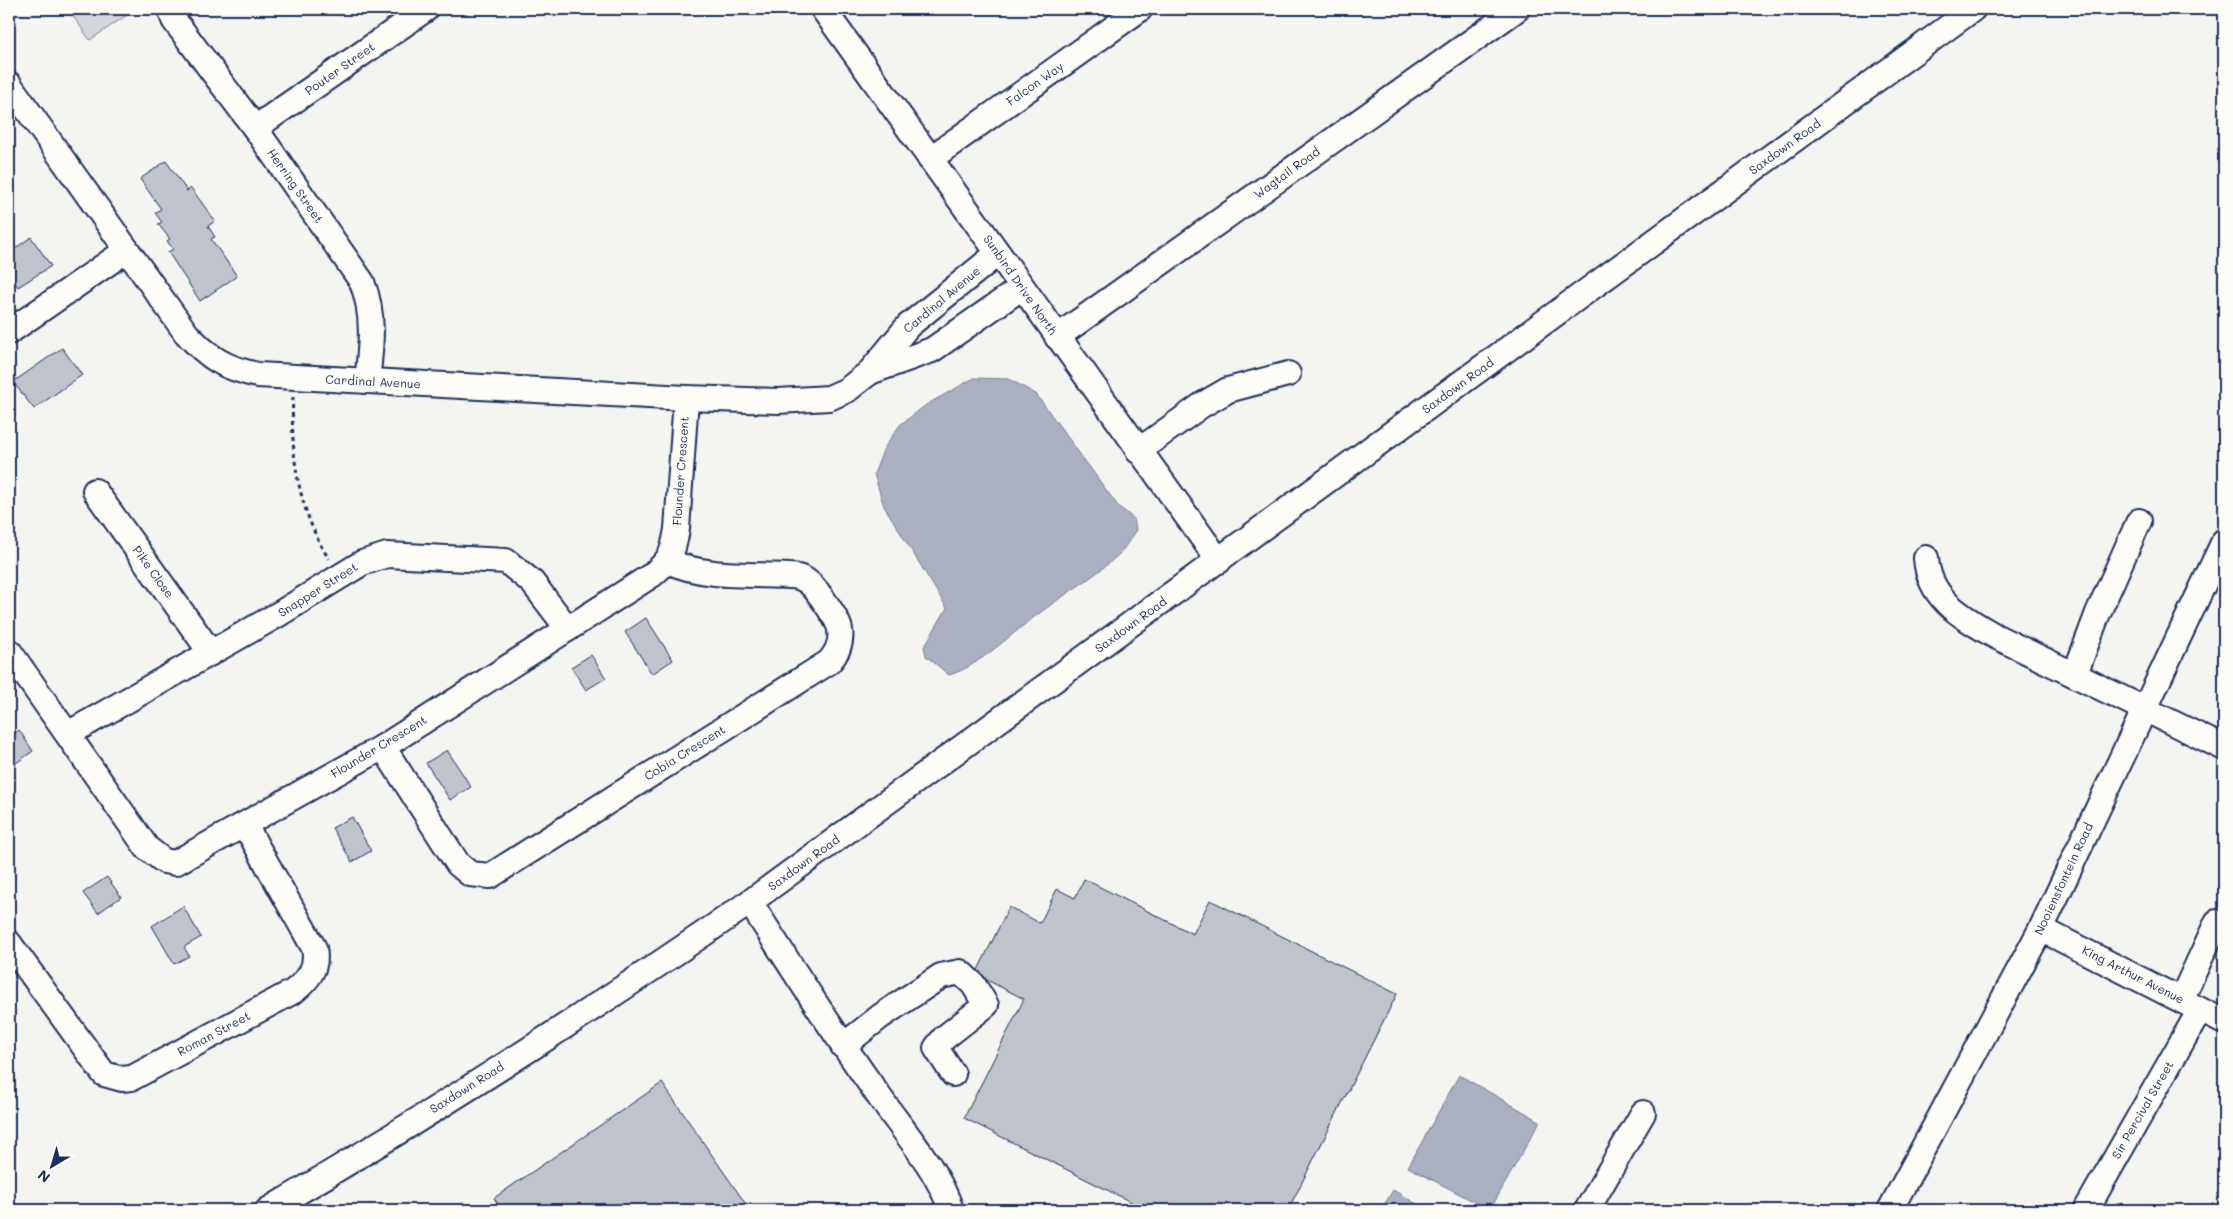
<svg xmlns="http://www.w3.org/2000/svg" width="2233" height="1219" viewBox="0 0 2233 1219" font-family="Mali,sans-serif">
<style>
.green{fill:#d4d6db;stroke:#78829c}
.water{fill:#aab0bf;stroke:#717c98}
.building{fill:#bfc3cc;stroke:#1b2f5e}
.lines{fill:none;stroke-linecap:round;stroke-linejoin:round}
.minor-casing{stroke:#1b2f5e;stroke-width:28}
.path{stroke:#1b2f5e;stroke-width:3;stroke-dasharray:4 4;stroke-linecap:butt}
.minor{stroke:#fdfcf7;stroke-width:24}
.labels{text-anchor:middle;stroke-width:4;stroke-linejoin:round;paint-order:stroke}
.street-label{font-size:12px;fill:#1b2f5e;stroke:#fdfcf7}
</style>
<rect width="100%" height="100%" fill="#f4f4f1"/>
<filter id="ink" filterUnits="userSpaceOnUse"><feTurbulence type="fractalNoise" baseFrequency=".02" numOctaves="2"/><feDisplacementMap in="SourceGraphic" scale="10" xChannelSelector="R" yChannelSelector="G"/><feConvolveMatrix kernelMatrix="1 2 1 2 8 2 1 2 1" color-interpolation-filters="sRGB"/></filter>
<g filter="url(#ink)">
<path class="green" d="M68 9H136L90 40Z"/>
<g class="water">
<path d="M974 378 1009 379 1036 394 1118 506 1134 519 1136 530C1130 538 1125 549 1118 555 1095 577 1066 593 1041 612 1015 630 979 667 949 675L926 656 924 647 947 608 884 506 874 474 884 448 900 425 926 405Z"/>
<path d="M1459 1075 1540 1121 1490 1210 1408 1167Z"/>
<path d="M1393 1190 1427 1210H1381Z"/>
</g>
<g class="building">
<path d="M166 161 187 191 191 188 215 221 208 226 215 237 211 239 237 276 200 301 168 252 173 249 167 241 170 239 158 224 162 222 155 213 161 209 140 179Z"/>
<path d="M31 237 51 266 18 287 9 274V253Z"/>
<path d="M62 348 82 375 34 409 13 382Z"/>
<path d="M646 618 673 660 652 674 625 632Z"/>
<path d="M591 655 606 678 586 690 571 667Z"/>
<path d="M19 730 33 751 9 768V738Z"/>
<path d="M447 750 471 787 450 800 426 763Z"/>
<path d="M352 817 371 851 352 862 332 828Z"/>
<path d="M107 877 121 897 98 913 83 893Z"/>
<path d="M1084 879 1193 934 1210 900 1397 994 1288 1210H1147L964 1118 1024 999 987 980 978 970 1009 907 1040 923 1057 889 1075 898Z"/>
<path d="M183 906 201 937 184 947 189 956 174 964 152 926Z"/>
<path d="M662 1083 750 1210H502L494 1198Z"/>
</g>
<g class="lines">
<g class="minor-casing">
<g id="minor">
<path d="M170 9 174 20 255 128 362 282C375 315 371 347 367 381"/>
<path d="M823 9 1219 561"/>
<path d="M9 84 186 333C209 358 224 368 258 375L686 398 778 401 829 398 847 390 870 372 908 326 997 254"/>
<path d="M255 128 426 9"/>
<path d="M930 159 1140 9"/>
<path d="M9 332 127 250"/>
<path d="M1057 337 1517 9"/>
<path d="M870 372 932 350 1021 288"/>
<path d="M1138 451 1202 405 1228 390 1288 374"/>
<path d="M95 491 211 653"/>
<path d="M1926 558C1929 600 1963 617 1995 636L2224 748"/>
<path d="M9 651 147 848 164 861 175 863 383 747 652 575C671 559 673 554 677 529L686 398"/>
<path d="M2075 674 2098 613 2139 521"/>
<path d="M68 734 279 614 362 563 387 555 506 561 532 582 568 629"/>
<path d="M383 747 458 864 470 874 490 876 829 662C837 653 842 642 840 630 839 620 816 588 808 582 803 578 796 576 790 576 750 574 704 578 668 561"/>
<path d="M750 902C791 967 832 1030 876 1092 901 1129 937 1167 951 1210"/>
<path d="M2041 929 2224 1022"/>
<path d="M9 943 104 1074 122 1079 132 1078 294 991C309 979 318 968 314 948L245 825"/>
<path d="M2181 1000 2217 922"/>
<path d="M843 1046 881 1016 941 976 960 972 973 984 986 1005 944 1038 936 1048 953 1074"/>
<path d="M268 1210C433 1114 593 1010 750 902L1973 9"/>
<path d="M1587 1210 1643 1113"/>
<path d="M1890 1210 2041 929 2224 541"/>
<path d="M2086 1210 2200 1010"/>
</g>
</g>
<path class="path" d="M293 397C290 453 298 511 329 559"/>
<use href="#minor" class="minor"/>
</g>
</g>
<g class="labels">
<g class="street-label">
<text transform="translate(340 69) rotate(-35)" y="4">Pouter Street</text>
<text transform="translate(1035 84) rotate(-35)" y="4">Falcon Way</text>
<text transform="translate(1785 147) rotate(-36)" y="4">Saxdown Road</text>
<text transform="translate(1287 173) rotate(-36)" y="4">Wagtail Road</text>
<text transform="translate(295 186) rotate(55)" y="4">Herring Street</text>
<text transform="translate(1020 285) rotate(55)" y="4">Sunbird Drive North</text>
<text transform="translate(942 300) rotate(-40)" y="4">Cardinal Avenue</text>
<text transform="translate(373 382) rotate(3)" y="4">Cardinal Avenue</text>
<text transform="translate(1458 386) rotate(-36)" y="4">Saxdown Road</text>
<text transform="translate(681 471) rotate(-86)" y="4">Flounder Crescent</text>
<text transform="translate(153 572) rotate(54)" y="4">Pike Close</text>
<text transform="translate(318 590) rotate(-32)" y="4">Snapper Street</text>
<text transform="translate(1131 625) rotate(-36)" y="4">Saxdown Road</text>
<text transform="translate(379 747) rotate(-31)" y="4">Flounder Crescent</text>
<text transform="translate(685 753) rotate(-32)" y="4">Cobia Crescent</text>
<text transform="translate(804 863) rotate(-36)" y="4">Saxdown Road</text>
<text transform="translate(2064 879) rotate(-65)" y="4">Nooiensfontein Road</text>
<text transform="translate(2133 975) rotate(27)" y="4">King Arthur Avenue</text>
<text transform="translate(214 1034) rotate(-28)" y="4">Roman Street</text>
<text transform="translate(467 1088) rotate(-32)" y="4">Saxdown Road</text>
<text transform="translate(2143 1110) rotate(-60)" y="4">Sir Percival Street</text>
</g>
</g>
<rect width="2233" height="1219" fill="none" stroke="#fdfcf7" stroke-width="30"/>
<rect x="15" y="15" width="2203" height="1189" fill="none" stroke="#1b2f5e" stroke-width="2" filter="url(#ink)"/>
<g transform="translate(52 1166) rotate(218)" stroke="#fdfcf7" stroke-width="4" paint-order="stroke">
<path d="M0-4L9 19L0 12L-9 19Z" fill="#1b2f5e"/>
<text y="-8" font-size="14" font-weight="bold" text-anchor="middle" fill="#1b2f5e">N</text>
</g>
</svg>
